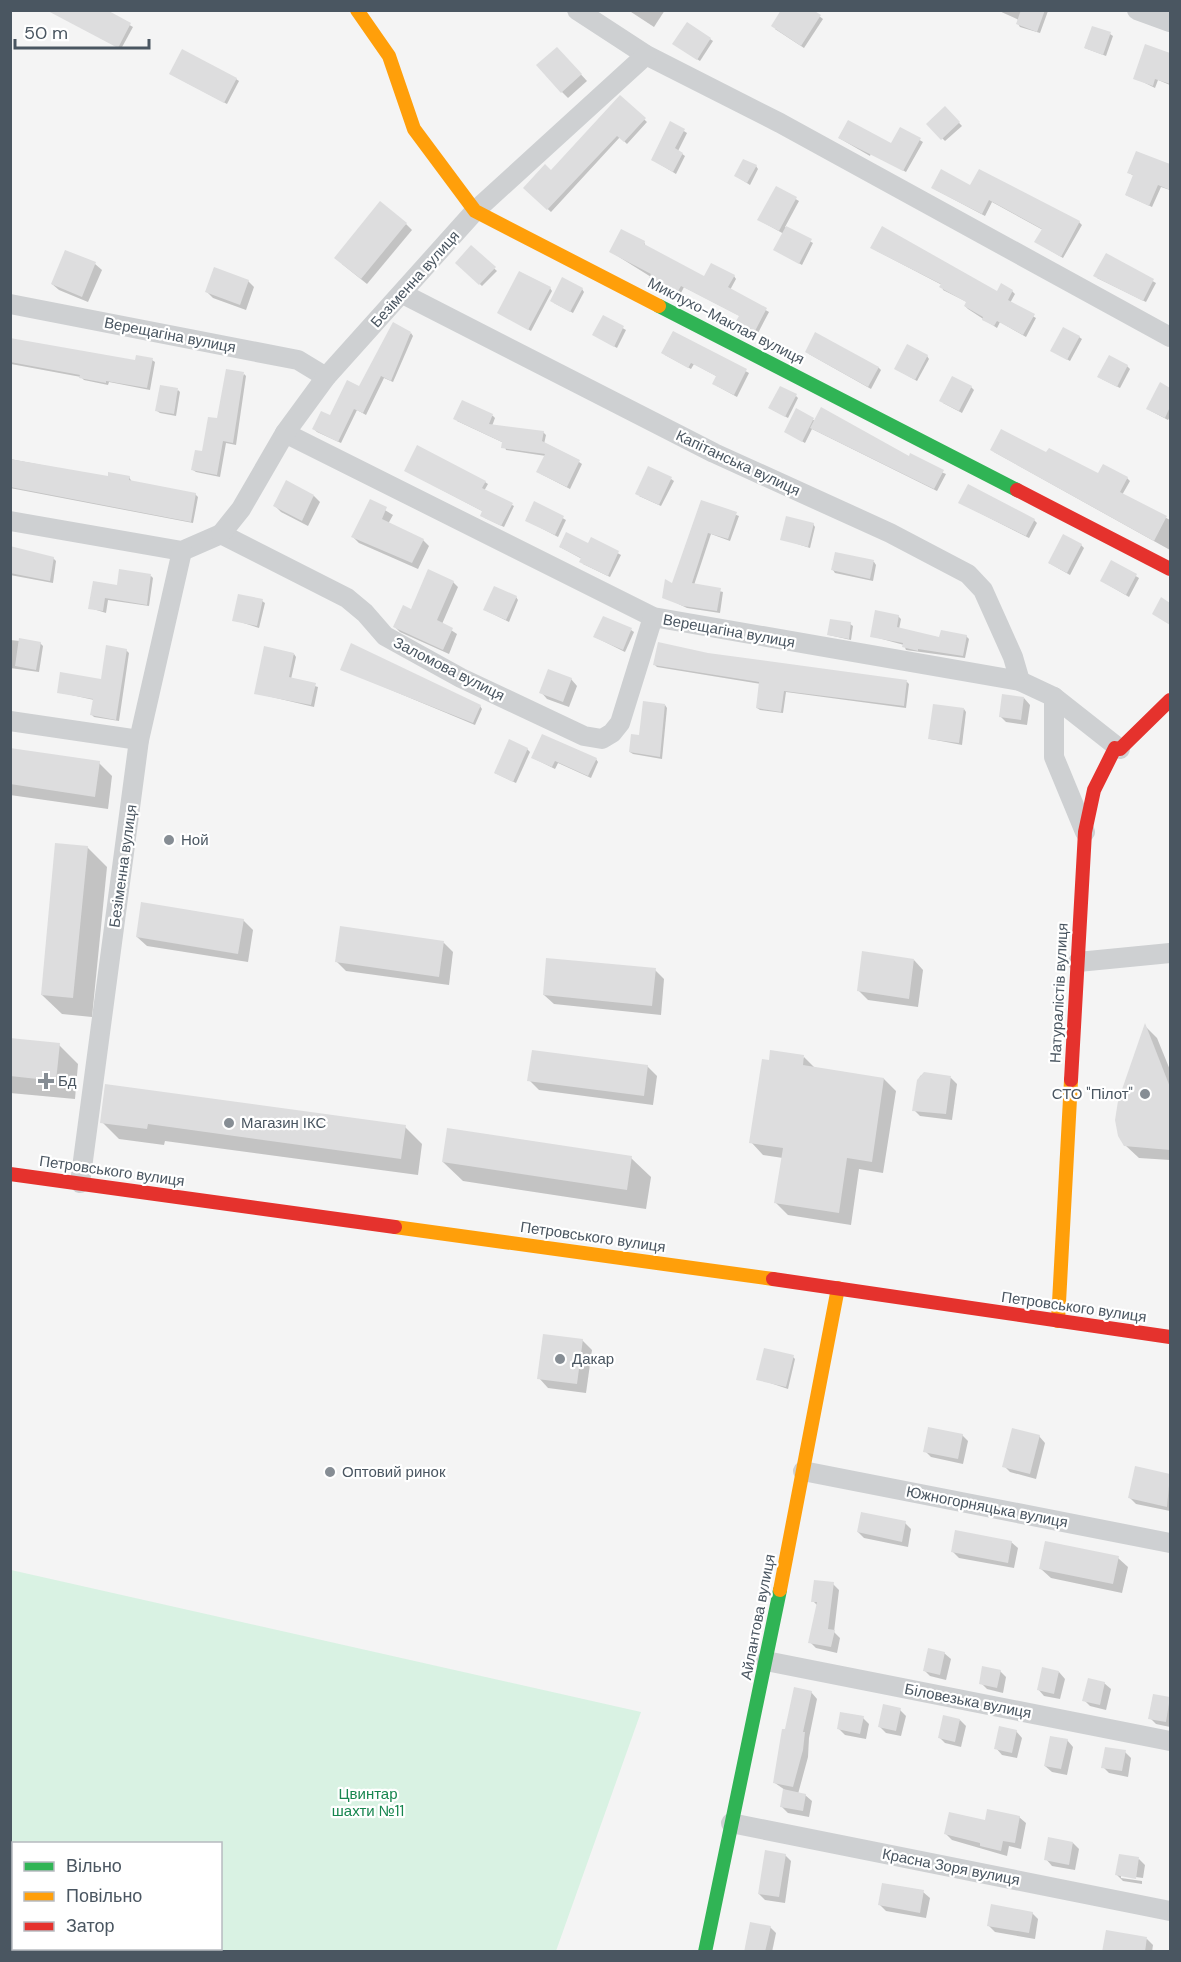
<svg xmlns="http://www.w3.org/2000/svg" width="1181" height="1962" viewBox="0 0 1181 1962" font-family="'DM Sans',sans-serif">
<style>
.green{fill:#d9f2e3;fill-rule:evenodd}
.shadow{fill:#0003}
.building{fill:#ddddde}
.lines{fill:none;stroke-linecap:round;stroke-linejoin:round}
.street{stroke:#ced0d2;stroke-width:20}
.fast{stroke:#30b455;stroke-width:14}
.slow{stroke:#ff9f0a;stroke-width:14}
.jam{stroke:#e5322d;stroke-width:14}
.poi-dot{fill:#868d94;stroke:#fff;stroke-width:2}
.labels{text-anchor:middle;stroke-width:4.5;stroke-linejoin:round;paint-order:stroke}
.street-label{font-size:15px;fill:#4a5661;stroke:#fff}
.poi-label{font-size:15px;fill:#4a5661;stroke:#fff;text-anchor:start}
.park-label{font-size:15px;fill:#17864f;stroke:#fff}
</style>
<rect width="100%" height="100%" fill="#f4f4f4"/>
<path class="green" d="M11 1570 641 1712 556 1951H11ZM14 1844H220V1948H14Z"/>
<g class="shadow">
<path d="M103 10 133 27 121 49 65 19Z"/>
<path d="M628 10H665L654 27Z"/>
<path d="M811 10 823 19 804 48 775 29Z"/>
<path d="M997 10H1047L1048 11 1040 33 1020 27 1018 24 1019 20Z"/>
<path d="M1110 34 1113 36 1106 56 1085 48Z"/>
<path d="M710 39 713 41 700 61 677 46Z"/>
<path d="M563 55 587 81 568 98 562 92Z"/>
<path d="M1166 58 1170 60V85L1158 80 1155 88 1135 78Z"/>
<path d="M174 76 236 79 239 81 227 104Z"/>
<path d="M620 97 647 122 627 144 620 137 551 212 525 188 551 172Z"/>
<path d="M945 108 962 126 945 141 928 124Z"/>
<path d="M671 123 687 133 678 151 685 156 676 174 653 160Z"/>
<path d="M901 129 923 142 906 172 871 153 870 156 839 138 891 145Z"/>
<path d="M1137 153 1170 166V190L1161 187 1152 207 1126 195 1134 176 1129 173Z"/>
<path d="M756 166 758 169 750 185 736 176Z"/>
<path d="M970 187 1079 222 1082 225 1063 258 1036 242 1043 230 992 202 985 216 936 190Z"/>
<path d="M776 188 799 201 785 227 813 243 802 265 775 250 784 234 759 220Z"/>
<path d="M406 224 412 230 367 284 342 264Z"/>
<path d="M644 242 646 247 705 278 734 276 736 279 730 290 769 312 758 333 740 324 738 321 740 316 684 287 680 295 611 252Z"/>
<path d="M471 247 497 271 482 286 457 263Z"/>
<path d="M875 250 997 293 1012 291 1015 294 1010 303 1036 318 1026 337 1000 322 997 328 968 309 965 306 967 302 943 290 942 285Z"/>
<path d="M66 252 95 264 102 270 88 302 59 290 52 284Z"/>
<path d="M1106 255 1156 283 1146 302 1097 278Z"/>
<path d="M248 281 254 287 246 310 213 298 207 292Z"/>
<path d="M550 288 552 291 531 331 499 313Z"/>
<path d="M582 289 584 292 573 313 554 303Z"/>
<path d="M603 317 626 330 617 348 594 335Z"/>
<path d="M411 333 413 336 393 382 384 378 366 415 357 410 341 443 317 432 314 429 331 417Z"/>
<path d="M673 333 749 373 737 397 717 386 718 377 694 364 691 369 665 355Z"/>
<path d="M816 334 879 368 881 370 871 389 809 354Z"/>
<path d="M1079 337 1082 339 1070 361 1052 351Z"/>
<path d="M10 350 136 362 152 360 155 362 150 390 109 382 108 385 84 380 81 377 11 364Z"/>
<path d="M927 356 929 359 917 381 896 369Z"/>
<path d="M1127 366 1130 369 1120 388 1102 379Z"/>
<path d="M244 374 246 376 236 445 226 443 220 477 196 472 193 470Z"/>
<path d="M1161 384 1170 389V417L1168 420 1151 411Z"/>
<path d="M971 387 974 390 962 413 943 403Z"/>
<path d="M178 390 180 392 176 416 160 413 157 411Z"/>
<path d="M796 396 798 398 788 418 773 410Z"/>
<path d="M463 402 493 416 495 418 492 426 543 432 546 435 544 444 579 462 582 464 570 489 541 474 546 456 506 450 504 443 457 421Z"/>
<path d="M797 410 815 421 946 474 937 491 812 429 805 443 786 432Z"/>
<path d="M994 452 1047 454 1098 475 1127 478 1130 481 1122 495 1170 520V550Z"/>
<path d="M10 459 109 478 129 477 132 482 195 494 198 497 193 523 10 488Z"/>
<path d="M406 471 485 482 488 484 484 491 514 506 504 527 485 518 484 512Z"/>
<path d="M671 479 674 481 661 506 639 496Z"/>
<path d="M314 496 320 502 308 526 281 512 275 506Z"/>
<path d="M370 501 393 515 388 524 423 540 429 546 418 569 359 543 353 537Z"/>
<path d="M702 502 739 516 730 541 711 534 694 585 723 592 720 613 687 608 664 597 673 585Z"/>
<path d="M535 503 566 520 558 537 526 520Z"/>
<path d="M960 503 1034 520 1037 523 1029 538Z"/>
<path d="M813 524 815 527 810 548 782 539Z"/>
<path d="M591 539 621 555 610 577 583 564 582 559 560 547 589 545Z"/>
<path d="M1081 545 1084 548 1070 575 1049 563Z"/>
<path d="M10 551 53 558 56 561 53 583 10 575Z"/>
<path d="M836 553 874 562 876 565 873 581 835 573 833 570Z"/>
<path d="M1112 562 1139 578 1129 597 1105 583Z"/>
<path d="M151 576 153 578 149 606 108 600 106 613 90 608 118 587Z"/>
<path d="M453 582 458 587 442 624 457 634 449 654 400 632 395 627 412 611Z"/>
<path d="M516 597 518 600 509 622 485 610Z"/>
<path d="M262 601 265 603 259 628 234 620Z"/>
<path d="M898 616 901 619 899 629 941 638 966 636 969 639 965 658 906 650 904 645 871 636Z"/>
<path d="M850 624 853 626 851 640 829 635Z"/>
<path d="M631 630 634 632 625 652 595 637Z"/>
<path d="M10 640 40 643 43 646 39 672 10 668Z"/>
<path d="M126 650 129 653 119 721 94 717 92 715 94 700 58 692 102 681Z"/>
<path d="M294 654 296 657 291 679 318 687 314 707 255 693Z"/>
<path d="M708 655 907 682 909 684 906 708 786 692 783 713 760 710 757 708 761 684 657 667 654 664Z"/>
<path d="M341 669 480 706 482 709 475 725Z"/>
<path d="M571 679 577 686 569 707 547 699 541 692Z"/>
<path d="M1024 698 1030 705 1027 725 1006 722 1000 716Z"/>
<path d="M665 705 667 708 662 759 633 754 630 752Z"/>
<path d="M964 709 966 712 962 745 930 739Z"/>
<path d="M527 749 530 752 516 783 495 773Z"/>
<path d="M10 750 99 763 112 776 108 809 10 795Z"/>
<path d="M533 758 596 759 598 762 591 778 558 763 555 769Z"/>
<path d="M87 847 107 867 92 1017 62 1014 42 995Z"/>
<path d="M243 920 253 930 248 962 147 946 137 937Z"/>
<path d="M444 943 453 952 449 985 346 971 336 961Z"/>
<path d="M914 960 923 970 918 1007 868 1000 858 990Z"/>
<path d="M655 970 664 979 661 1015 554 1004 544 995Z"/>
<path d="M1145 1026 1157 1038 1170 1070V1160L1139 1158 1125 1145Z"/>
<path d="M10 1040 59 1045 78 1064 75 1099 10 1093Z"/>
<path d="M804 1057 816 1069 884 1079 896 1091 883 1173 859 1169 851 1225 788 1215 776 1203 783 1158 763 1155 751 1142Z"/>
<path d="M647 1066 657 1076 653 1105 539 1090 529 1080Z"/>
<path d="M925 1074 951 1078 957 1084 952 1120 920 1116 914 1110 920 1076Z"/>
<path d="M102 1122 405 1127 422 1144 418 1175 165 1141 164 1145 119 1139Z"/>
<path d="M631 1158 651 1177 646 1209 463 1181 443 1162Z"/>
<path d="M582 1340 592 1350 586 1393 548 1388 539 1378Z"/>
<path d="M793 1357 795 1359 788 1389 758 1379Z"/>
<path d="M962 1435 968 1441 963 1464 931 1457 925 1451Z"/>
<path d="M1039 1436 1045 1443 1036 1479 1010 1472 1004 1466Z"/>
<path d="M1136 1468 1170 1476V1511L1136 1504 1129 1497Z"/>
<path d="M905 1523 911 1529 908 1547 864 1538 858 1532Z"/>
<path d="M1011 1542 1018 1548 1014 1568 959 1558 952 1551Z"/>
<path d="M1118 1558 1128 1567 1122 1593 1051 1578 1041 1569Z"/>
<path d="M833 1584 839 1590 834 1632 840 1638 837 1653 816 1648 810 1642 818 1606 813 1601Z"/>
<path d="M944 1653 951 1659 946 1680 930 1676 924 1670Z"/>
<path d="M1000 1671 1006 1677 1003 1693 987 1689 981 1683Z"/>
<path d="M1059 1672 1065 1679 1060 1699 1044 1696 1038 1689Z"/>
<path d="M1104 1683 1111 1689 1106 1710 1090 1706 1084 1700Z"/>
<path d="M811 1692 817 1699 809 1738 808 1757 798 1794 805 1795 812 1801 809 1817 788 1813 782 1807 785 1790 775 1783 786 1731Z"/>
<path d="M1154 1696 1170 1699V1727L1156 1724 1150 1718Z"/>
<path d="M900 1710 906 1716 901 1736 886 1733 880 1727Z"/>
<path d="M863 1718 869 1724 866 1739 845 1735 839 1729Z"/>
<path d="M960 1720 966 1726 961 1747 945 1743 939 1737Z"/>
<path d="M1016 1731 1022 1738 1017 1758 1002 1755 996 1748Z"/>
<path d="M1067 1740 1073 1747 1067 1775 1052 1772 1045 1766Z"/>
<path d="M1125 1752 1131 1758 1128 1777 1109 1773 1103 1767Z"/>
<path d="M1019 1817 1026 1823 1021 1849 1009 1846 1007 1856 952 1840 946 1834 986 1821Z"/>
<path d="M1073 1843 1079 1849 1075 1870 1052 1866 1046 1859Z"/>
<path d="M785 1855 791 1861 785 1903 765 1900 759 1894Z"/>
<path d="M1139 1859 1145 1865 1143 1878 1121 1875V1878L1142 1881V1884L1123 1881 1117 1875Z"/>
<path d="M923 1892 930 1898 926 1918 886 1911 880 1905Z"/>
<path d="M1032 1913 1038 1919 1035 1939 995 1932 989 1926Z"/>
<path d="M770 1927 776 1933 772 1952H745Z"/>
<path d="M1147 1939 1153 1945 1152 1952H1104Z"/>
</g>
<g class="building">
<path d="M46 10H107L131 23 118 48Z"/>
<path d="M781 10H813L821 15 801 46 771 26Z"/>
<path d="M1021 10H1045L1037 32 1016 24Z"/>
<path d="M687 22 711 38 697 60 672 44Z"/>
<path d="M1092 26 1111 32 1103 55 1084 48Z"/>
<path d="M1145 44 1170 53V84L1155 79 1153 86 1133 79Z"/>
<path d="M557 47 582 74 561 93 536 65Z"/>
<path d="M182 49 237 78 224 103 169 74Z"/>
<path d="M620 95 646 118 624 142 617 136 547 210 523 188 545 164 551 170Z"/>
<path d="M945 106 960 122 941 140 926 124Z"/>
<path d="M848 120 891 143 900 127 921 138 903 171 838 138Z"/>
<path d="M670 121 685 129 675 148 683 153 673 172 651 160Z"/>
<path d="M1136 151 1170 164V190L1158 185 1149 206 1125 195 1133 175 1127 173Z"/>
<path d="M743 159 757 165 747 183 734 176Z"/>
<path d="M941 169 970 185 979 169 1080 221 1061 257 1034 242 1042 229 989 200 982 214 931 188Z"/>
<path d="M776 186 797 197 779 231 757 220Z"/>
<path d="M380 201 407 223 361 279 334 258Z"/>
<path d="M786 226 812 239 799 264 773 250Z"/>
<path d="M882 226 997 291 1001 283 1013 290 1008 300 1035 314 1023 335 997 321 994 326 982 320 983 317 964 306 966 302 939 287 941 284 870 248Z"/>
<path d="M621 229 645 241 644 244 704 276 711 263 735 275 728 287 767 308 755 331 736 321 739 316 681 286 677 293 649 278 651 274 609 252Z"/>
<path d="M471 245 496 267 479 285 455 263Z"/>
<path d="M65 250 96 262 82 297 51 284Z"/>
<path d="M1106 253 1154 279 1143 301 1093 276Z"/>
<path d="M214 267 249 280 240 305 205 292Z"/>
<path d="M519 271 551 287 528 330 497 313Z"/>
<path d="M562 277 583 288 570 312 550 301Z"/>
<path d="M603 315 624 326 614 347 592 335Z"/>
<path d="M393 322 411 332 391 381 381 376 363 413 354 409 338 442 312 429 321 411 330 415 347 380 359 386Z"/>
<path d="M1063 327 1080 336 1067 360 1050 351Z"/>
<path d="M673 331 747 369 734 395 712 384 716 376 691 363 688 368 661 353Z"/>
<path d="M815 332 879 367 868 387 805 352Z"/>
<path d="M10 338 135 360 136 355 153 358 147 388 106 381V383L79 378 80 375 10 362Z"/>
<path d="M907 344 928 355 915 380 894 369Z"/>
<path d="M1109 355 1128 365 1117 387 1097 377Z"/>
<path d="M226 369 244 372 233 443 223 441 217 475 191 470 195 450 202 451 208 417 217 418Z"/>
<path d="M952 376 972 386 959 411 939 401Z"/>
<path d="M1160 382 1170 388V407L1165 418 1146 409Z"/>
<path d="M160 385 178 388 174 414 155 411Z"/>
<path d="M780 386 797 394 785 417 768 408Z"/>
<path d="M462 400 493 414 489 424 544 431 542 441 580 460 567 487 536 472 545 454 501 448 502 442 453 419Z"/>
<path d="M821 407 909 456 910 453 944 470 934 489 810 428Z"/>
<path d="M796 408 814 418 802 442 784 432Z"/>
<path d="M1001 429 1046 452 1049 448 1098 473 1103 464 1128 477 1120 492 1167 516 1154 541 990 450Z"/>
<path d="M417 445 486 481 482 488 513 503 501 526 480 516 482 511 404 471Z"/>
<path d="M10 459 108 476V472L130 476 129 480 196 493 191 522 10 487Z"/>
<path d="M648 466 672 477 659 505 635 494Z"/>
<path d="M286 480 314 495 302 521 273 506Z"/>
<path d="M968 484 1035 519 1026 536 958 503Z"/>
<path d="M370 499 387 507 382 519 424 539 412 563 351 537Z"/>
<path d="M701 500 737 512 728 539 708 533 692 583 721 588 717 611 683 606 662 598 665 579 672 583Z"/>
<path d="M534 501 564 516 555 535 525 521Z"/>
<path d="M786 516 814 523 808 547 780 540Z"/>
<path d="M566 532 588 543 591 537 619 551 608 576 579 562 581 558 559 547Z"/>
<path d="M1063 534 1082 544 1067 573 1048 563Z"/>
<path d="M10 546 54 557 50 581 10 573Z"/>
<path d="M835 552 874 560 870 579 831 570Z"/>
<path d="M1111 560 1137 574 1126 595 1100 581Z"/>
<path d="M119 569 151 574 147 605 105 598 103 611 88 609 93 581 117 585Z"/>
<path d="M428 569 454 581 437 620 453 628 443 650 393 627 403 605 411 609Z"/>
<path d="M494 586 517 596 506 620 483 610Z"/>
<path d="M238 594 263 599 257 626 232 621Z"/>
<path d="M1161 597 1170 603V625L1152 614Z"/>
<path d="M875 610 899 615 897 627 939 637 941 630 967 635 963 656 918 649V651L902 647 903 643 870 637Z"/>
<path d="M603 616 632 628 623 650 593 637Z"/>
<path d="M830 619 851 622 849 639 827 635Z"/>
<path d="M19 638 41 642 36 670 15 666Z"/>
<path d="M658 642 708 653 907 680 904 706 784 691 781 712 756 708 759 682 653 665Z"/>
<path d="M351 643 481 705 473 723 340 670Z"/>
<path d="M106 645 127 649 116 720 90 715 93 699 57 693 60 672 101 679Z"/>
<path d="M264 646 294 653 289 677 316 683 311 705 254 694Z"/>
<path d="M548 669 572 678 563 702 539 693Z"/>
<path d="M1002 694 1024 697 1021 720 999 717Z"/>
<path d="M643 701 665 704 660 757 629 752 631 734 639 735Z"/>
<path d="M933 704 964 708 959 743 928 739Z"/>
<path d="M542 734 597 758 588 776 555 761 552 767 531 758Z"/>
<path d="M509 739 528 748 513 782 494 773Z"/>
<path d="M10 748 100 761 95 797 10 784Z"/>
<path d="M55 843 88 846 73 998 41 995Z"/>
<path d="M141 902 244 919 238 954 136 937Z"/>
<path d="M340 926 444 941 439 977 335 962Z"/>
<path d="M862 951 914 959 909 999 857 991Z"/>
<path d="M546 958 656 968 652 1006 543 995Z"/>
<path d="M1145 1023 1170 1087V1150L1124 1146 1118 1136 1115 1120 1118 1101Z"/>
<path d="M10 1038 60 1043 56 1081 10 1076Z"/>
<path d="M532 1050 648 1065 644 1096 527 1081Z"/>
<path d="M770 1050 804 1055 803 1065 884 1078 872 1162 847 1158 839 1213 774 1203 783 1148 749 1143 762 1059 769 1060Z"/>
<path d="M924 1072 951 1076 946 1114 912 1111 917 1080Z"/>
<path d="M105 1084 406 1125 401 1159 148 1124 147 1129 100 1123Z"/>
<path d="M447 1128 632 1156 627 1190 442 1162Z"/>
<path d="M543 1334 583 1339 577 1384 537 1379Z"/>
<path d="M764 1348 794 1355 786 1387 756 1380Z"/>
<path d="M928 1427 963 1434 958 1459 923 1452Z"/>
<path d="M1012 1428 1040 1435 1030 1474 1002 1467Z"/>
<path d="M1135 1466 1170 1474 1167 1507 1128 1498Z"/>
<path d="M861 1512 906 1521 902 1542 857 1532Z"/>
<path d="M955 1530 1012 1541 1008 1563 951 1552Z"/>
<path d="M1045 1541 1119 1556 1113 1584 1039 1569Z"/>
<path d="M814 1580 834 1582 828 1629 835 1630 831 1647 808 1643 817 1602H811Z"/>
<path d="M928 1648 945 1652 940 1675 923 1671Z"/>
<path d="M982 1666 1001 1670 997 1688 979 1684Z"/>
<path d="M1042 1667 1059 1671 1054 1694 1037 1690Z"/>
<path d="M1088 1678 1105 1682 1100 1705 1082 1701Z"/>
<path d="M794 1687 812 1691 803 1732H805L803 1750 793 1787 773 1783 782 1729H785Z"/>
<path d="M1153 1694 1170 1697 1166 1722 1148 1719Z"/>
<path d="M883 1704 901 1708 896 1731 878 1727Z"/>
<path d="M840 1712 864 1716 860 1734 837 1729Z"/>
<path d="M943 1715 960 1719 955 1742 938 1738Z"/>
<path d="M999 1726 1017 1730 1012 1753 994 1749Z"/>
<path d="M1050 1736 1068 1739 1061 1769 1044 1766Z"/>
<path d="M1105 1747 1126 1750 1122 1771 1101 1768Z"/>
<path d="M783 1789 806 1794 803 1811 780 1807Z"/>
<path d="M987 1809 1020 1816 1015 1843 1003 1841 1001 1851 980 1846V1843L944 1834 949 1812 985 1820Z"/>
<path d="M1048 1837 1073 1842 1069 1865 1044 1860Z"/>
<path d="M765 1850 786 1854 779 1897 758 1894Z"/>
<path d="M1119 1854 1139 1857 1136 1879 1115 1875Z"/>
<path d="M882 1883 924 1890 920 1913 878 1905Z"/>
<path d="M991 1904 1033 1912 1029 1933 987 1926Z"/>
<path d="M750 1922 771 1926 765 1952H744Z"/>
<path d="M1106 1930 1147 1937 1145 1952H1102Z"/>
</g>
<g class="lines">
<g class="street">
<path d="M577 10 646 55 780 123 1170 337"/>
<path d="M1137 10 1170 22"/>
<path d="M403 294 714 453 890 533 968 574 983 590 1013 657 1020 681"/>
<path d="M10 304 298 360 326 377"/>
<path d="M285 433 653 617 1020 681 1054 697 1120 749"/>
<path d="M10 521 182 551 221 534 347 598 365 613 385 636 461 678 584 736 602 739 612 733 620 723 653 617"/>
<path d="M221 534 241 509 285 433 326 377 475 211 646 55"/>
<path d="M1054 697V757L1085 832"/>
<path d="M10 721 139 740"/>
<path d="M1078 962 1170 953"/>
<path d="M80 1183 139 740 182 551"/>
<path d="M803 1471 1170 1543"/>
<path d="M766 1661 1170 1741"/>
<path d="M731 1823 1170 1911"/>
</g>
<g class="fast">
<path d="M659 306 1017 490"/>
<path d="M705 1952 780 1590"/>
</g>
<g class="slow">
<path d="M357 10 389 56 414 129 475 211 659 306"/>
<path d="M395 1227 773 1279"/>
<path d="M1058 1321 1071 1080"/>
<path d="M780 1590 838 1288"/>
</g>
<g class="jam">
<path d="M1017 490 1170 569"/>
<path d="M1071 1080 1085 832 1094 790 1115 748 1120 749 1170 700"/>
<path d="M10 1174 395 1227"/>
<path d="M773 1279 1170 1337"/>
</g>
</g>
<g class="poi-dot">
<circle cx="169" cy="840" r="6"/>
<path d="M43 1072h6v6h6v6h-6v6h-6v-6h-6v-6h6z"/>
<circle cx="1145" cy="1094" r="6"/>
<circle cx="229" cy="1123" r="6"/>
<circle cx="560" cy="1359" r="6"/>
<circle cx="330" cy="1472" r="6"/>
</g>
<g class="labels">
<g class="street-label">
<text transform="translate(415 279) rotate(-48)" y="5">Безіменна вулиця</text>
<text transform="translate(726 321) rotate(27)" y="5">Миклухо-Маклая вулиця</text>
<text transform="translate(170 335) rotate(11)" y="5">Верещагіна вулиця</text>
<text transform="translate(738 463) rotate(25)" y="5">Капітанська вулиця</text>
<text transform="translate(729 631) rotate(10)" y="5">Верещагіна вулиця</text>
<text transform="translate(449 669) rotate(27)" y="5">Заломова вулиця</text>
<text transform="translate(123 866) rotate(-82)" y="5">Безіменна вулиця</text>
<text transform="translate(1059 993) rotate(-87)" y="5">Натуралістів вулиця</text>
<text transform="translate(112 1171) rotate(8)" y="5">Петровського вулиця</text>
<text transform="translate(593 1237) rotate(8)" y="5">Петровського вулиця</text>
<text transform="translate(1074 1307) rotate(8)" y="5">Петровського вулиця</text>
<text transform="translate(987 1507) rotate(11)" y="5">Южногорняцька вулиця</text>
<text transform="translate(758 1617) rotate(-79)" y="5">Айлантова вулиця</text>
<text transform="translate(968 1701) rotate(11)" y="5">Біловезька вулиця</text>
<text transform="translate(951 1867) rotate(11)" y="5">Красна Зоря вулиця</text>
</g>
<g class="poi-label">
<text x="181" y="845">Ной</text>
<text x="58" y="1086">Бд</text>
<text x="1133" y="1099" text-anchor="end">СТО "Пілот"</text>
<text x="241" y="1128">Магазин ІКС</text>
<text x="572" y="1364">Дакар</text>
<text x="342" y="1477">Оптовий ринок</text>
</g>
<g class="park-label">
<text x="368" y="1799">Цвинтар<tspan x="368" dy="17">шахти №11</tspan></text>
</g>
</g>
<rect width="1181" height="1962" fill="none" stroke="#4a5661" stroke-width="24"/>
<rect x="12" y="1842" width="210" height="108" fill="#ffffff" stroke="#b7bbc0" stroke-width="1.5"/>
<rect x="24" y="1862" width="30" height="9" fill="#30b455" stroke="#b7bbc0" stroke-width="1.5"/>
<text x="66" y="1872" font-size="18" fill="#4a5661">Вільно</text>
<rect x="24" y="1892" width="30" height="9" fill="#ff9f0a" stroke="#b7bbc0" stroke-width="1.5"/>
<text x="66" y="1902" font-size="18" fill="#4a5661">Повільно</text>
<rect x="24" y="1922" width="30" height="9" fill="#e5322d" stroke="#b7bbc0" stroke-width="1.5"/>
<text x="66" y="1932" font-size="18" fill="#4a5661">Затор</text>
<path d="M15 39v9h134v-9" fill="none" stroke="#4a5661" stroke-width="3"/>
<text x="24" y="39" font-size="18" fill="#4a5661" stroke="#ffffff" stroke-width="4.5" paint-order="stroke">50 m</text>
</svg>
